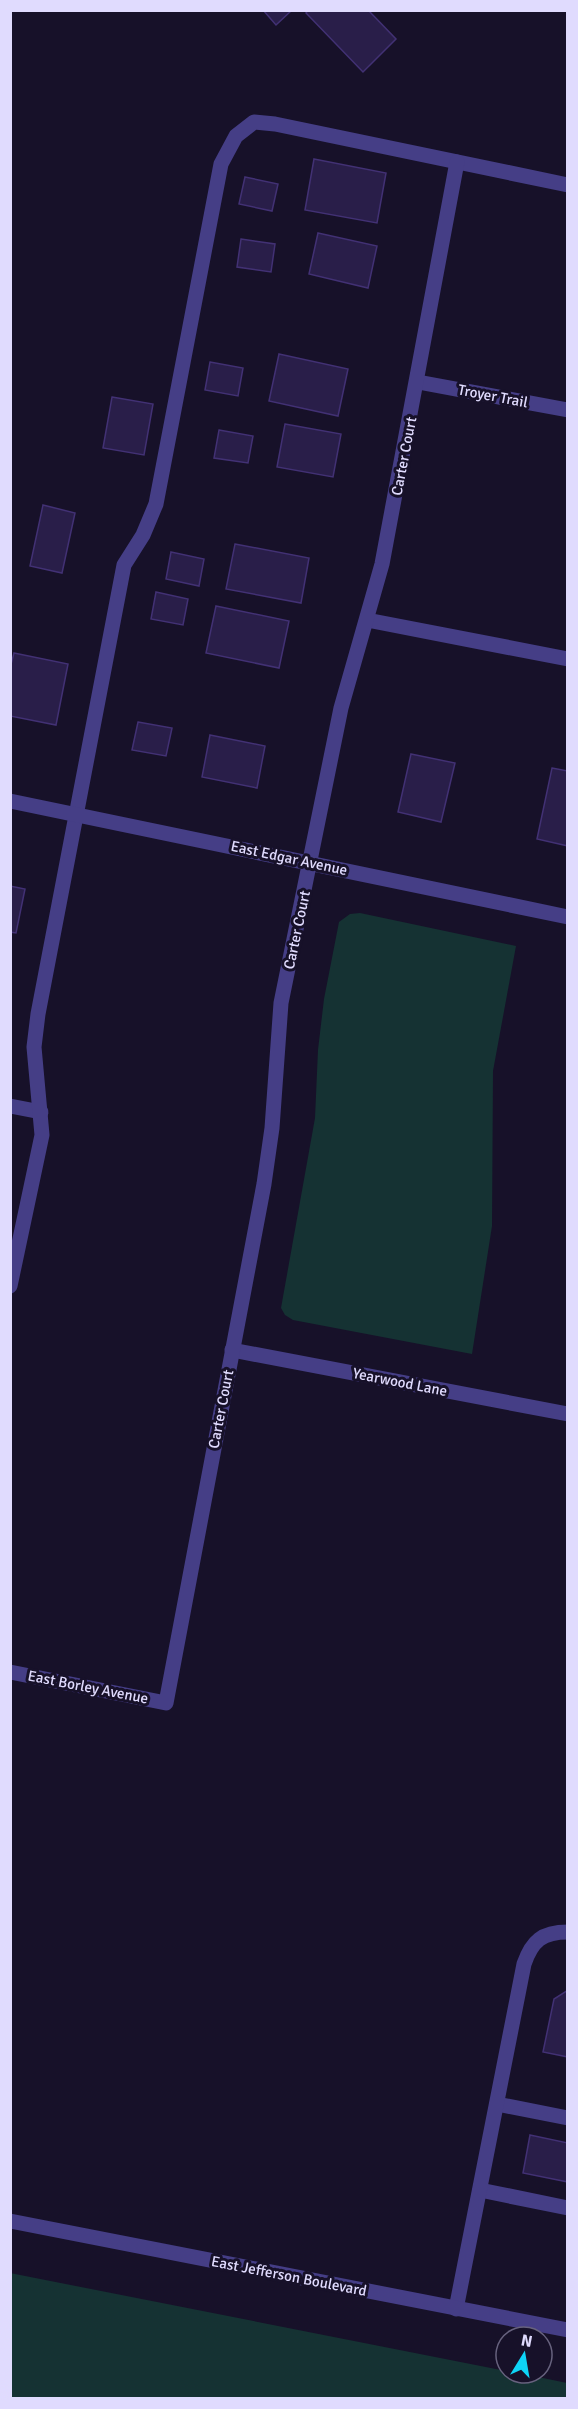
<svg xmlns="http://www.w3.org/2000/svg" width="578" height="2409" viewBox="0 0 578 2409" font-family="Signika,sans-serif">
<style>
.green{fill:#153233}
.building{fill:#291e49;stroke:#423174;stroke-width:1.5}
.lines{fill:none;stroke-linecap:round;stroke-linejoin:round}
.service{stroke:#453e86;stroke-width:15}
.minor{stroke:#453e86;stroke-width:15}
.tertiary{stroke:#453e86;stroke-width:15}
.labels{text-anchor:middle;stroke-width:6;stroke-linejoin:round;paint-order:stroke}
.street-label{font-size:15px;fill:#e0dbfe;stroke:#171129}
</style>
<rect width="100%" height="100%" fill="#171129"/>
<g class="green">
<path d="M360 913 516 946 493 1071 492 1226 472 1354 293 1320 285 1315 281 1308 315 1118 318 1050 324 999 339 922 350 914Z"/>
<path d="M10 2273 506 2371V2373H519L567 2383V2398H11Z"/>
</g>
<g class="building">
<path d="M263 10H292L276 25Z"/>
<path d="M308 10H368L396 39 363 72 306 13Z"/>
<path d="M314 159 386 173 377 223 305 210Z"/>
<path d="M245 177 278 184 272 211 239 204Z"/>
<path d="M318 233 377 246 368 288 309 274Z"/>
<path d="M241 239 275 244 271 272 237 267Z"/>
<path d="M279 354 348 369 338 416 269 401Z"/>
<path d="M210 362 243 368 238 396 205 390Z"/>
<path d="M112 397 153 404 144 455 103 448Z"/>
<path d="M285 424 341 434 333 477 277 467Z"/>
<path d="M219 430 253 436 248 463 214 458Z"/>
<path d="M43 505 75 513 62 573 30 566Z"/>
<path d="M235 544 309 558 301 603 226 589Z"/>
<path d="M171 552 204 559 199 586 166 579Z"/>
<path d="M156 592 188 599 183 625 151 619Z"/>
<path d="M216 606 289 621 279 668 206 653Z"/>
<path d="M14 653 68 664 56 725 10 716V668Z"/>
<path d="M138 722 172 728 166 756 132 750Z"/>
<path d="M210 735 265 746 257 788 202 777Z"/>
<path d="M411 754 455 763 441 822 398 812Z"/>
<path d="M552 768 568 771V846L537 839Z"/>
<path d="M10 886 25 889 16 933 10 932Z"/>
<path d="M568 1990V2057L543 2052 554 1999Z"/>
<path d="M530 2135 568 2143V2182L523 2173Z"/>
</g>
<g class="lines">
<g class="service">
<path d="M367 620 568 659"/>
<path d="M10 1106 41 1112"/>
<path d="M10 1286 42 1135 34 1047 38 1014 124 565 143 535 156 504 221 164 236 136 254 122 275 124 568 185"/>
<path d="M497 2104 568 2118"/>
<path d="M480 2190 568 2208"/>
<path d="M456 2309 524 1964C532 1941 542 1932 568 1932"/>
</g>
<g class="minor">
<path d="M418 382 568 410"/>
<path d="M10 801 568 917"/>
<path d="M232 1350 568 1414"/>
<path d="M10 1672 166 1703 264 1184 272 1128 281 1003 341 708 382 564 457 162"/>
</g>
<path class="tertiary" d="M10 2221 568 2330"/>
</g>
<g class="labels">
<g class="street-label">
<text transform="translate(493 396) rotate(11)" y="5">Troyer Trail</text>
<text transform="translate(404 456) rotate(-79)" y="5">Carter Court</text>
<text transform="translate(289 858) rotate(12)" y="5">East Edgar Avenue</text>
<text transform="translate(297 930) rotate(-78)" y="5">Carter Court</text>
<text transform="translate(400 1382) rotate(11)" y="5">Yearwood Lane</text>
<text transform="translate(221 1409) rotate(-79)" y="5">Carter Court</text>
<text transform="translate(88 1687) rotate(11)" y="5">East Borley Avenue</text>
<text transform="translate(289 2276) rotate(11)" y="5">East Jefferson Boulevard</text>
</g>
</g>
<rect width="578" height="2409" fill="none" stroke="#e0dbfe" stroke-width="24"/>
<g transform="translate(524 2355) rotate(11)"><circle r="28" fill="#171129" stroke="#67627e" stroke-width="1.5"/>
<path d="M0-4.5L10 22L0 15L-10 22Z" fill="#0ed4f6"/>
<text y="-9" font-size="16" font-weight="bold" text-anchor="middle" fill="#e0dbfe">N</text>
</g>
</svg>
